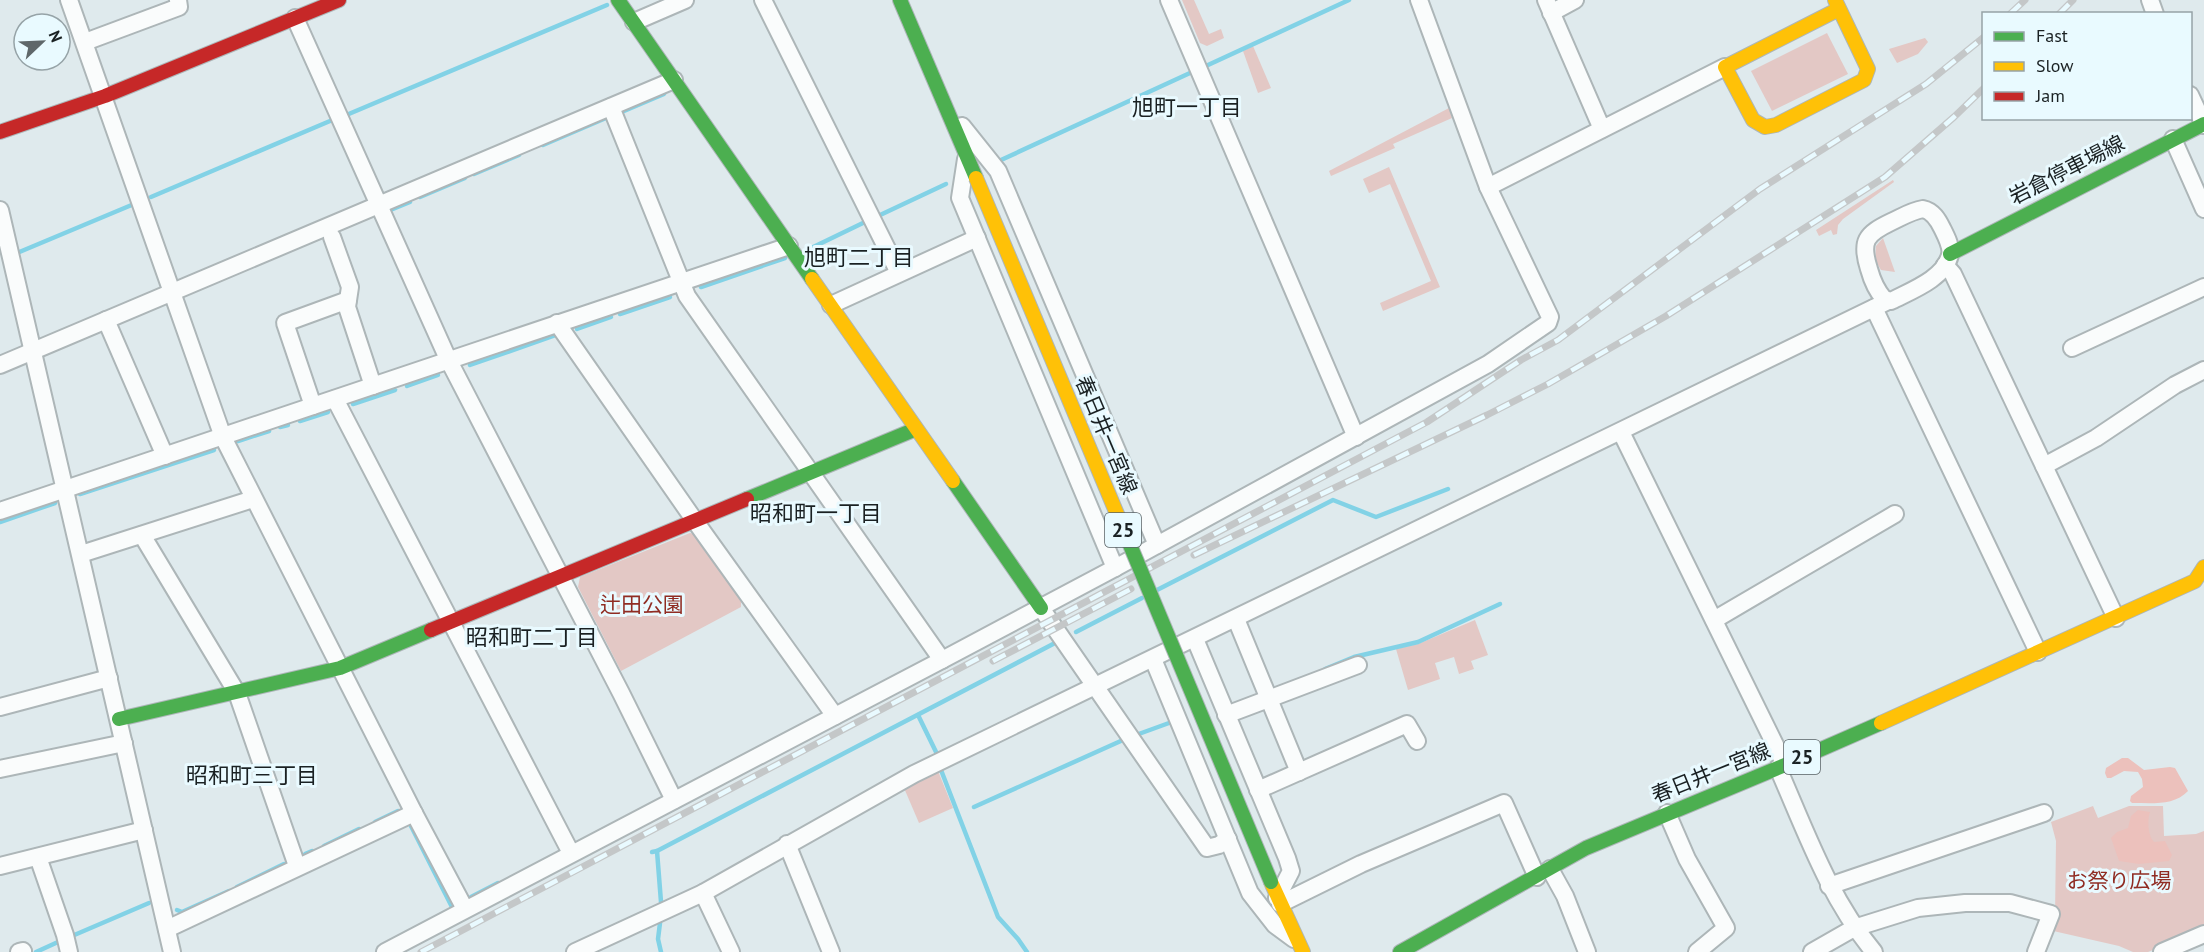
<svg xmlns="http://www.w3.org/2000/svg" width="2204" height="952" viewBox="0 0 2204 952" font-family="'PT Sans','Noto Sans JP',sans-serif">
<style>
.green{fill:#e3c8c5}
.forest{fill:#ecc1bc}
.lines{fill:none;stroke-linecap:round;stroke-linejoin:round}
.stream{stroke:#82d2e6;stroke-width:4.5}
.street-casing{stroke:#adb6b8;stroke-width:20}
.fast-casing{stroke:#adb6b8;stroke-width:16}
.slow-casing{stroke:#adb6b8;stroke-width:16}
.jam-casing{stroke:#adb6b8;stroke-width:16}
.street{stroke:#fafcfc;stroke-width:16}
.fast{stroke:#4caf50;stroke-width:14}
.slow{stroke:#ffc107;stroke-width:14}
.jam{stroke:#c62828;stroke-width:14}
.rail-casing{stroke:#c4c7c8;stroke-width:7}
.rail{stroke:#e9faff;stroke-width:4.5;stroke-dasharray:14;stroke-linecap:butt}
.fast-bridge-casing{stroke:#adb6b8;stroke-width:16;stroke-linecap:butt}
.slow-bridge-casing{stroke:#adb6b8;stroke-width:16;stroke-linecap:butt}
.fast-bridge{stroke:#4caf50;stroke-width:14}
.slow-bridge{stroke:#ffc107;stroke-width:14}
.labels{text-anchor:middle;stroke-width:6;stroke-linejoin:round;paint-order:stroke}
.shield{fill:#e9faff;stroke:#586265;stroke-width:1.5}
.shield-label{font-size:20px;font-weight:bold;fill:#1a2123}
.street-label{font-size:21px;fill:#1a2123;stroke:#e9faff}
.park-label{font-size:21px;fill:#902c23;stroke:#e9faff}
.neighbourhood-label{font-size:22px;fill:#1a2123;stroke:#e9faff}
</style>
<rect width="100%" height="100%" fill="#dfeaed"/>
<g class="green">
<path d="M1182 0H1194L1209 34 1221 29 1224 38 1207 46 1200 43Z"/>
<path d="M1827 33 1848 74 1772 111 1751 71Z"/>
<path d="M1925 38 1928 42 1918 54 1897 63 1889 49Z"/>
<path d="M1253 46 1271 88 1258 93 1243 51Z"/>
<path d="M1449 108 1452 118 1393 144 1395 148 1331 176 1329 171Z"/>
<path d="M1389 167 1440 287 1383 311 1380 303 1431 281 1390 184 1369 193 1363 179Z"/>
<path d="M1893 180 1894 182 1843 219 1838 225 1837 234 1833 235 1831 230 1819 236 1816 230Z"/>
<path d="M1883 238 1895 272 1881 270 1875 260 1876 246Z"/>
<path d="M690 533 701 536 741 597V607L621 671 578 587 580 577Z"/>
<path d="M1475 620 1488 655 1471 661 1474 669 1459 674 1454 657 1435 663 1440 679 1408 690 1396 649 1418 644Z"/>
<path d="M938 771 953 808 919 823 904 788Z"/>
<path d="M2093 806 2098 818 2129 806H2163L2164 836 2196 834 2204 831V929L2148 952H2133L2119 946 2049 930 2055 916 2056 841 2051 822Z"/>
</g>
<g class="forest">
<path d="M2122 758H2128L2144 770 2170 767 2175 768 2188 791C2174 806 2152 803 2132 803L2130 801 2131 796 2143 787 2142 779 2138 772 2124 771 2111 778H2107L2105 773 2106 768Z"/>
<path d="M2138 810 2150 812C2147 820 2148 836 2154 842L2165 841 2172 855 2169 861 2139 864 2119 861 2111 838 2117 832 2128 828 2131 816Z"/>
</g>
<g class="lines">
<g class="stream">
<path d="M1208 65 1349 0"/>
<path d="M624 111 664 94"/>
<path d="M344 116 607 5"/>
<path d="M543 145 606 118"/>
<path d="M1001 160 1190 73"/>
<path d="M474 174 519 155"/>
<path d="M151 197 330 121"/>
<path d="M420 197 465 178"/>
<path d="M388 211 410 202"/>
<path d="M878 216 946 184"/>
<path d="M805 251 865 222"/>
<path d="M17 253 134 204"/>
<path d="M701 287 785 258"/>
<path d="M620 314 670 297"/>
<path d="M577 329 611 317"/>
<path d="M470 365 556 335"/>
<path d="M407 386 438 375"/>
<path d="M353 404 395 390"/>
<path d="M300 421 328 412"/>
<path d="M280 427 288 425"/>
<path d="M238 441 269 431"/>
<path d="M80 494 214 450"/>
<path d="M0 522 55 503"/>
<path d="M1157 590 1333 500 1376 517 1448 489"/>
<path d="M1076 632 1142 598"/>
<path d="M1325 669 1354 657 1418 642 1500 604"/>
<path d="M918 715 937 754"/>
<path d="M1136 735 1169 723"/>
<path d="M941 770 998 917 1018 939 1027 952"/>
<path d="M974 807 1123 740"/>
<path d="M375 822 398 811"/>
<path d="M411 826 452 907"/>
<path d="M324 846 359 829"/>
<path d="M657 851 1055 643"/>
<path d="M652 852 657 851 661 902"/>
<path d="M305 854 312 851"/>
<path d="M237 887 284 864"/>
<path d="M471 897 498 883"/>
<path d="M177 910 182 912 229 891"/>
<path d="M660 923 658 939 661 952"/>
<path d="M72 936 149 903"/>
<path d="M36 952 58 942"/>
</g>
<g class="street-casing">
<g id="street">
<path d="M69 0 223 437 414 813 465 909"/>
<path d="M763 0 899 273"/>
<path d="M1169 0 1356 437"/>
<path d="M1546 0 1602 129"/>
<path d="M2150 0 2155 14"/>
<path d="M1551 13 1575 0"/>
<path d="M295 18 448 359 621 693 674 800"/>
<path d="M634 22 685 0"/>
<path d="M85 42 179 7 178 0"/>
<path d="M2190 95 2204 125"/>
<path d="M611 107 687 296 942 660"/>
<path d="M962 126 998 171 1157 545"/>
<path d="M2173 139 2204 209"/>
<path d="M966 159 960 198 1115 568"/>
<path d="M1488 187 1725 67"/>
<path d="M1923 209C1933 211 1938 220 1942 228 1946 236 1952 247 1950 255 1944 279 1910 291 1891 301L1884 299C1877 291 1872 280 1869 269 1860 241 1866 234 1891 222 1902 217 1911 211 1923 209Z"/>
<path d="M0 210 172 952"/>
<path d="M332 237 350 287 347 307 373 386"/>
<path d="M1945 265 1953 274 2116 618"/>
<path d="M831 305 977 238"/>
<path d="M1874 308 2038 652"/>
<path d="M106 320 165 456"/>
<path d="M557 323 695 521 835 716"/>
<path d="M2072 348 2204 287"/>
<path d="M0 365 674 80"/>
<path d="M335 399 571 853"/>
<path d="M313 406 285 323 348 300"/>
<path d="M1621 432 1785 765"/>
<path d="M2044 466 2096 438 2175 385 2204 370"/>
<path d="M0 511 789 246"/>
<path d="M142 535 237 693 297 866"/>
<path d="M81 554 253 499"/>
<path d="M1041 608 1207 848 1219 845 1228 839"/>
<path d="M1236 619 1299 772"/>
<path d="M1714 620 1895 514"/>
<path d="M1195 639 1287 858 1291 871 1277 898"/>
<path d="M1153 659 1250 893 1275 925 1294 939"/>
<path d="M0 707 109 678"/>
<path d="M1226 715 1358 665"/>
<path d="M1778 768C1806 832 1829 898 1874 952"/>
<path d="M0 769 124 743"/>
<path d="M1258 790 1407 724 1417 741"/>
<path d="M1667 813 1687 859 1726 928 1697 952"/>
<path d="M787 844 831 952"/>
<path d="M38 857 65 935 69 952"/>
<path d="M0 866 144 830"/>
<path d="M1550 869 1565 896 1587 952"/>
<path d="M1829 886 2044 813"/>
<path d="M703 893 731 952"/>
<path d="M1280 904 1361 864 1504 803 1537 877"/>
<path d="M167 929 414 813"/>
<path d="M19 952 23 951"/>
<path d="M385 952 942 660 1115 568 1488 364 1548 323 1550 317 1488 187 1419 0"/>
<path d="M575 952 703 893 914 774 1888 301"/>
<path d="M1812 952 1854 928 1918 908 1965 903H2010L2051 914 2036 952"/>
<path d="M2162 952 2204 934"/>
</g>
</g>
<g class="fast-casing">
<g id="fast">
<path d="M618 0 812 279"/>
<path d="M900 0 976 178"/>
<path d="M1950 254 2204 124"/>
<path d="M953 481 1041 608"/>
<path d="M747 499 916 429"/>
<path d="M119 719 340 668 431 630"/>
<path d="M1400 952 1586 848 1785 765 1881 723"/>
</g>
</g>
<g class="slow-casing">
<g id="slow">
<path d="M1835 0 1868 69 1864 80 1776 125 1765 127 1753 120 1725 67 1839 9"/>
<path d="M812 279 953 481"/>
<path d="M1881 723 2195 581 2204 567"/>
<path d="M1271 882 1303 952"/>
</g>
</g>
<g class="jam-casing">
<g id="jam">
<path d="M0 132 105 96 339 0"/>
<path d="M431 630 747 499"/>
</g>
</g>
<use href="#street" class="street"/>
<use href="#fast" class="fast"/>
<use href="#slow" class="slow"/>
<use href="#jam" class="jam"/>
<g class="rail-casing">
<g id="rail">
<path d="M2010 14 2025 0"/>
<path d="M2059 14 2073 0"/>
<path d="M1194 555 1487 415 1548 384 1666 316 1885 177 1954 117 1984 88"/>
<path d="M993 661 1131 589"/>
<path d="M421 952 1427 422 1521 360 1558 340 1760 189 1926 84 1984 37"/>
</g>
</g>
<use href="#rail" class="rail"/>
<g class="fast-bridge-casing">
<path id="fast-bridge" d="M1125 533 1271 882"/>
</g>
<g class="slow-bridge-casing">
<path id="slow-bridge" d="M976 178 1125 533"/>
</g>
<use href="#fast-bridge" class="fast-bridge"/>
<use href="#slow-bridge" class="slow-bridge"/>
</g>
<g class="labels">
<g class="shield">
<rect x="1105" y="513" width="36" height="34" rx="4.5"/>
<rect x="1784" y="740" width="36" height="34" rx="4.5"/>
</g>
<g class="shield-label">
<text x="1123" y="537">25</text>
<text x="1802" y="764">25</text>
</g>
<g class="street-label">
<text transform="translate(2067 170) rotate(-27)" y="7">岩倉停車場線</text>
<text transform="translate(1106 435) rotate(67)" y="7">春日井一宮線</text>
<text transform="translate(1711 773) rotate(-22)" y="7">春日井一宮線</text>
</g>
<g class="park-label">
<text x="642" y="612">辻田公園</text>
<text x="2119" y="888">お祭り広場</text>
</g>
<g class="neighbourhood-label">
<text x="1187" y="115">旭町一丁目</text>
<text x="859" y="265">旭町二丁目</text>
<text x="816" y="521">昭和町一丁目</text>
<text x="532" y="645">昭和町二丁目</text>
<text x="252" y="783">昭和町三丁目</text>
</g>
</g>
<rect x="1982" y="12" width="210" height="108" fill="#e9faff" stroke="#96a3a7" stroke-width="1.5"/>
<rect x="1994" y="32" width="30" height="9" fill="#4caf50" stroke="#96a3a7" stroke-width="1.5"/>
<text x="2036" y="42" font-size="18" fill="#1a2123">Fast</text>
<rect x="1994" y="62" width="30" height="9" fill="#ffc107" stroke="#96a3a7" stroke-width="1.5"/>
<text x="2036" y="72" font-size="18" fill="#1a2123">Slow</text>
<rect x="1994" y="92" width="30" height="9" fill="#c62828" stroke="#96a3a7" stroke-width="1.5"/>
<text x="2036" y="102" font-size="18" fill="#1a2123">Jam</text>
<g transform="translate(42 42) rotate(67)"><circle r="28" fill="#e9faff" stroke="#96a3a7" stroke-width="1.5"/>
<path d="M0-4.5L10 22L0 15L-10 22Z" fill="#5f676a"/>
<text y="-9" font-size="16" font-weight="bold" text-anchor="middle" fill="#1a2123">N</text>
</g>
</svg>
